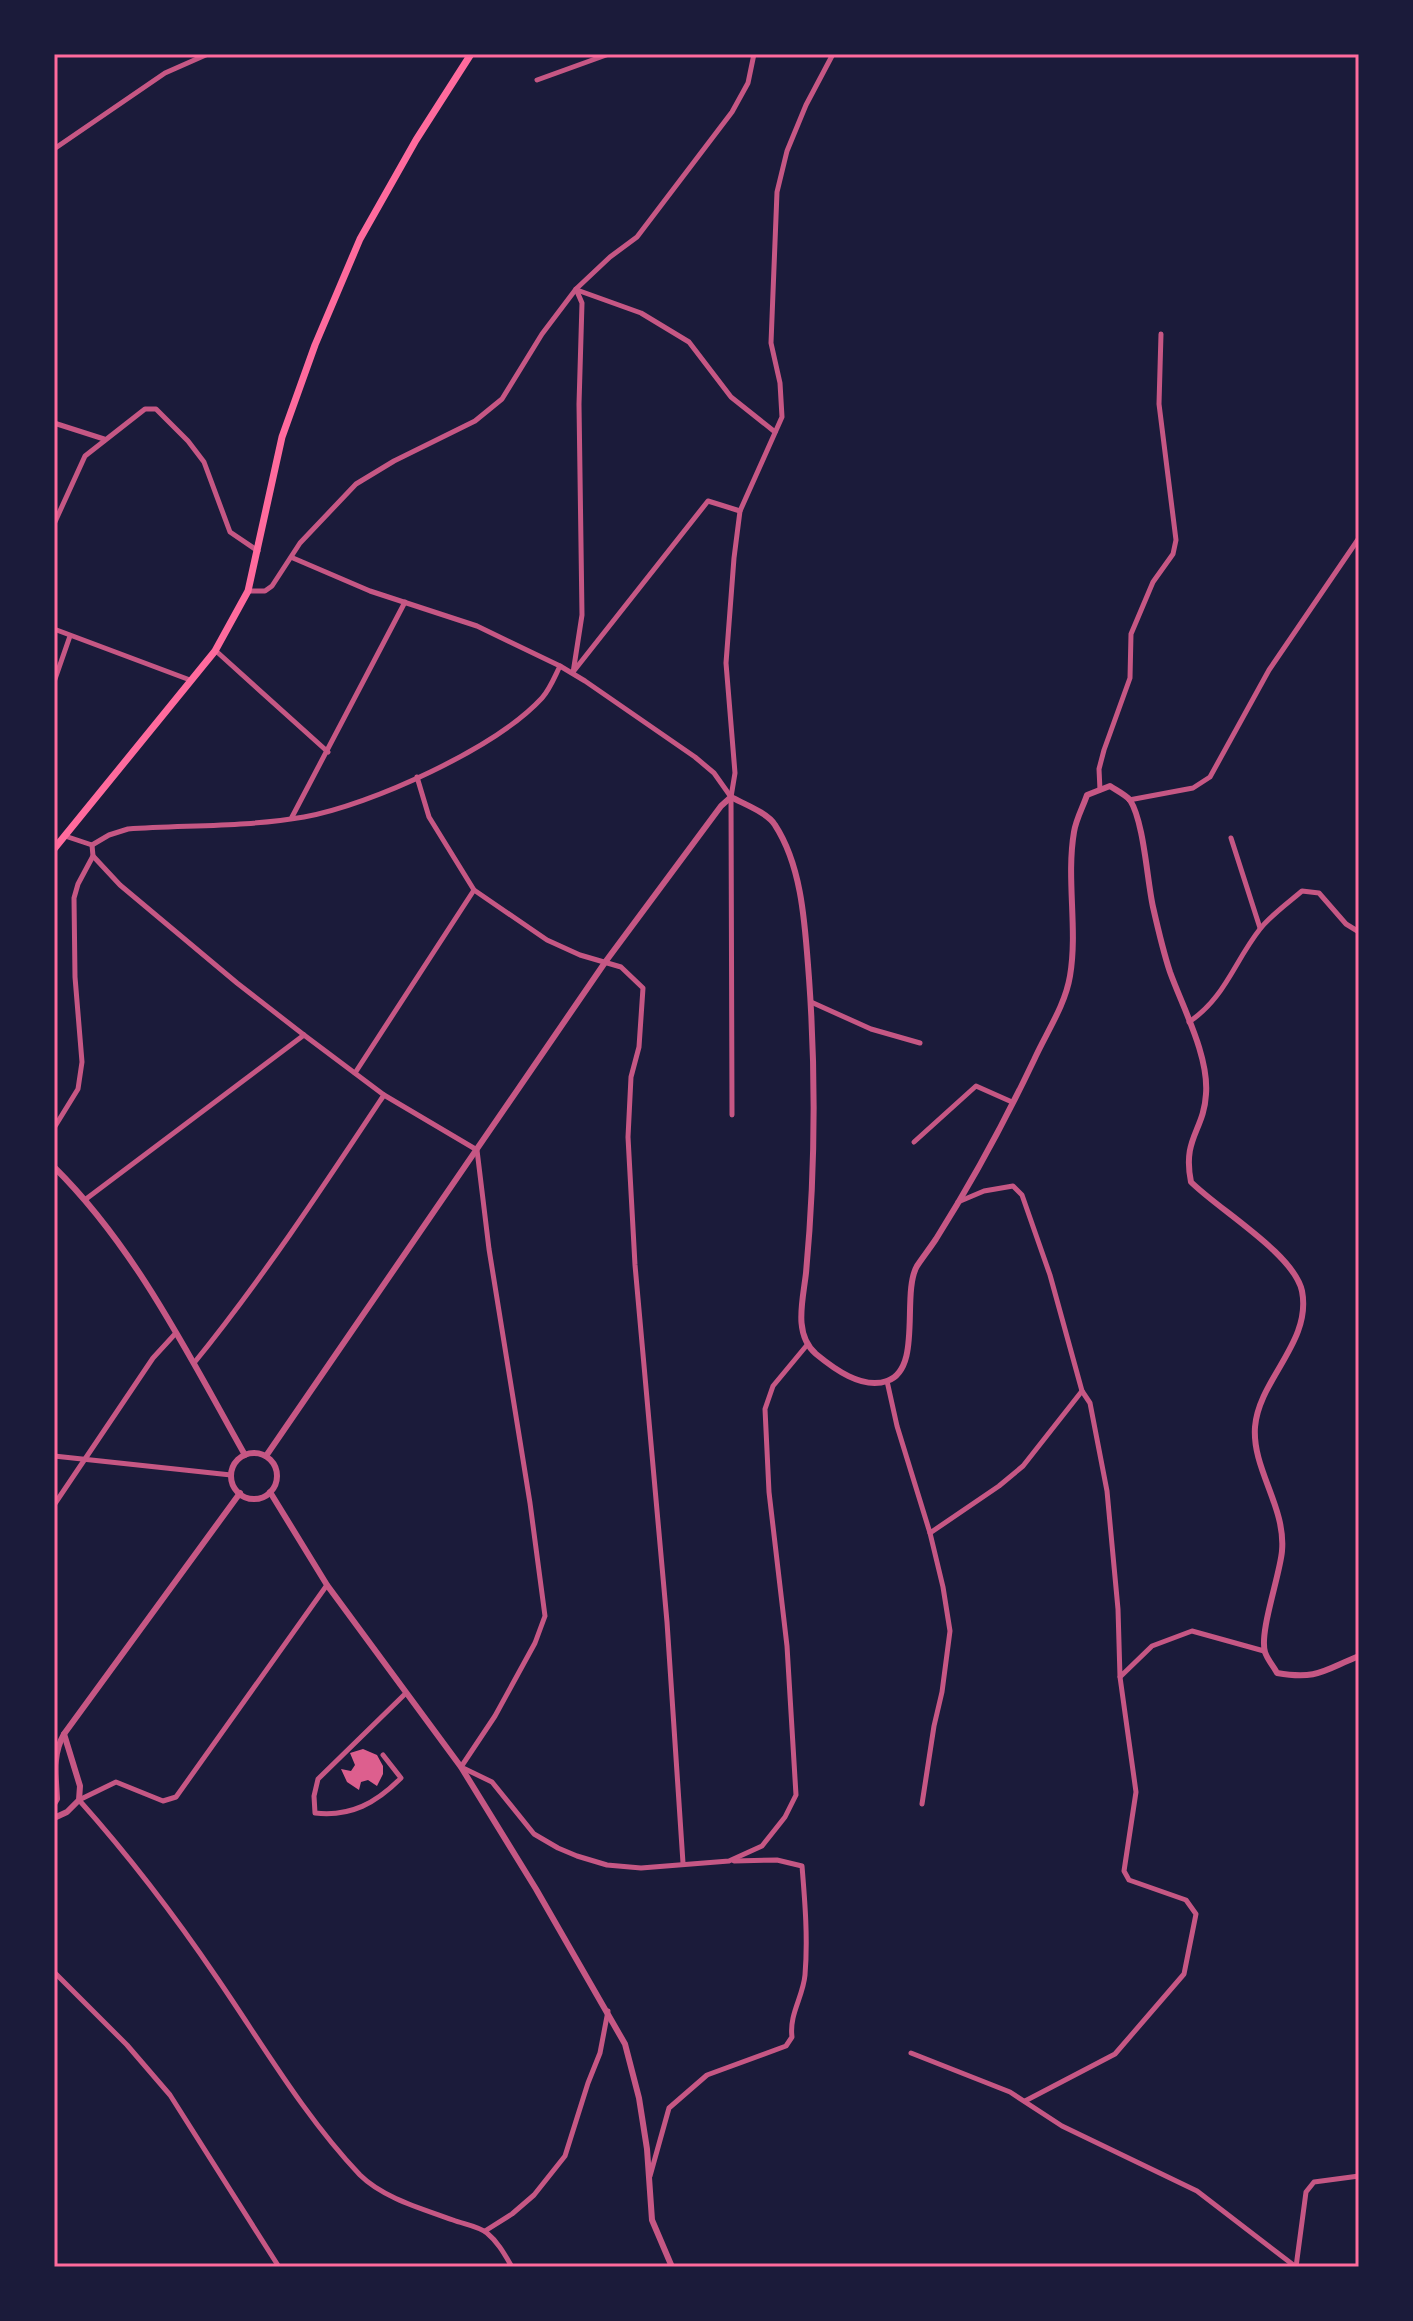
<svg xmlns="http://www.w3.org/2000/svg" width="1413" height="2321" viewBox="0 0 1413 2321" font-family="'Noto Serif',serif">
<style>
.building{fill:#dd5f8e}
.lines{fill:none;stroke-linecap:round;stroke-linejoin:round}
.minor{stroke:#c65784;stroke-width:5}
.tertiary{stroke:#c65784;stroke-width:6}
.secondary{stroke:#ff6b9d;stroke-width:7}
.neatline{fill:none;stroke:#ff6b9d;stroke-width:3}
</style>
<rect width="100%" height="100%" fill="#1b1b3a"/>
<path class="building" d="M363 1749 377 1755 383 1766V1774L377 1786 368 1780 361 1782 359 1790 347 1782 341 1769 351 1771 355 1765 350 1753Z"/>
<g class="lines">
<g class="minor">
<path d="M537 80 609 54"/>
<path d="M54 149 165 73 208 54"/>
<path d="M577 290 641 313 689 342 731 397 775 432"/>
<path d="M54 423 104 439"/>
<path d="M54 524 85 456 145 409H156L188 441 204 462 230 532 258 551"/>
<path d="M293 558 370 591 477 626 560 666 585 681 695 757 714 773 731 797"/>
<path d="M248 591H265L272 586 300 543 356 484 394 461 475 421 502 399 542 334 576 289 610 257 637 237 732 112 748 83 754 54"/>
<path d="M54 629 190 680"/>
<path d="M216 651 328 752"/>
<path d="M573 672 708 501 740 511"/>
<path d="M573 673 582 615 579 404 582 303 576 289"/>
<path d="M54 682 70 636"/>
<path d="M417 777 429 817 474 890 547 940 580 955 621 967 643 988 639 1047 631 1077 628 1137 635 1265 667 1622 683 1863"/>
<path d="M1100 790 1099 769 1104 750 1130 678 1131 634 1153 582 1173 554 1176 540 1159 404 1161 334"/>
<path d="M1129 800 1193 788 1210 777 1269 670 1359 538"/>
<path d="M292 817 405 602"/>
<path d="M1231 838 1260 928"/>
<path d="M92 845 109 835 128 829C187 825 246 827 304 817 371 805 496 748 542 698 550 689 555 676 560 666"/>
<path d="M93 856 120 885 237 983 304 1035 384 1095 477 1150 489 1249 530 1503 545 1616 535 1643 495 1716 461 1767 492 1782 534 1834 558 1848 577 1856 607 1865 641 1868 729 1861 762 1846 785 1817 796 1795 787 1646 769 1492 765 1409 773 1386 807 1345"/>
<path d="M811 1002 871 1029 920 1043"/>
<path d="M1189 1022C1225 998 1234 962 1260 929 1271 915 1288 903 1302 891L1319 893 1346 924 1359 932"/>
<path d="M355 1073 474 890"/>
<path d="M732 1115 731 797 735 773 726 663 734 558 740 511 782 417 780 383 771 343 777 192 787 151 806 105 833 54"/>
<path d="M54 1128 78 1089 82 1062 75 977 74 898 78 884 93 856 92 845 65 836"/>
<path d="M914 1142 976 1086 1012 1102"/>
<path d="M86 1199 304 1035"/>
<path d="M958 1202 984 1191 1013 1186 1022 1195 1050 1275 1082 1391 1090 1403 1107 1491 1118 1609 1120 1677 1152 1646 1192 1631 1264 1651"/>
<path d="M194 1363C263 1278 323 1187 384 1095"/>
<path d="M887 1381 897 1426 930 1533 999 1486 1023 1466 1082 1391"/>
<path d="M54 1456 231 1475"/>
<path d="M54 1505 153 1358 175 1334"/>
<path d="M327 1585 176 1797 163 1801 116 1782 79 1800C129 1856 175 1916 217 1978 263 2045 304 2116 360 2175 383 2198 423 2209 453 2220 463 2224 478 2226 487 2233 498 2242 505 2255 512 2267"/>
<path d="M383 1755 401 1778C376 1803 351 1817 315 1813L314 1796 318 1779 405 1694"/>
<path d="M922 1804 934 1726 942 1692 950 1631 943 1587 930 1533"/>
<path d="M54 1972 127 2045 170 2095 279 2267"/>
<path d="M911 2053 1010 2092 1062 2126 1197 2191 1296 2267"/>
<path d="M1025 2101 1115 2054 1184 1974 1196 1914 1186 1900 1129 1880 1124 1871 1136 1792 1120 1677"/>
<path d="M650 2176 669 2108 707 2075 786 2046 792 2037C789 2014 803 1997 805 1975 808 1939 805 1902 802 1866L777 1860 734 1861"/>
<path d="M485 2231 512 2214 534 2195 565 2156 588 2083 600 2053 608 2011"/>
<path d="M1296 2267 1306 2192 1314 2182 1359 2176"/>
</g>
<g class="tertiary">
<path d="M54 1167C136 1248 189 1356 245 1455"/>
<circle cx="254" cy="1476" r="23"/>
<path d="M266 1456 606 961 721 806 731 797C744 804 768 813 775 825 803 868 805 928 809 978 816 1076 815 1176 806 1273 803 1300 793 1334 816 1354 833 1368 862 1390 887 1381 923 1369 901 1294 917 1266 923 1257 930 1248 936 1239 972 1182 1005 1121 1034 1060 1046 1033 1065 1006 1070 976 1078 929 1066 879 1074 832 1076 819 1083 807 1087 795L1110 786C1116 790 1126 795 1130 800 1144 822 1147 880 1153 907 1158 929 1163 951 1170 972 1183 1008 1209 1056 1206 1094 1204 1131 1182 1138 1191 1182 1219 1210 1294 1254 1302 1291 1312 1342 1259 1379 1255 1427 1252 1469 1286 1507 1282 1551 1280 1575 1259 1632 1265 1652 1267 1659 1274 1667 1277 1673 1318 1680 1324 1670 1359 1656"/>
<path d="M270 1492 327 1585 461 1767 536 1889 625 2044 639 2098 647 2149 652 2220 672 2267"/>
<path d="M54 1804 57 1799C56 1776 52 1755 64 1734L240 1493"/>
<path d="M54 1818 67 1812 79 1800 80 1786 64 1734"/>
</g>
<path class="secondary" d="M54 849 215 651 248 591 282 437 315 345 360 239 416 140 471 54"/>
</g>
<rect width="1413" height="2321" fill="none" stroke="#1b1b3a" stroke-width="112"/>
<rect x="56" y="56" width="1301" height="2209" class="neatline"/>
</svg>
